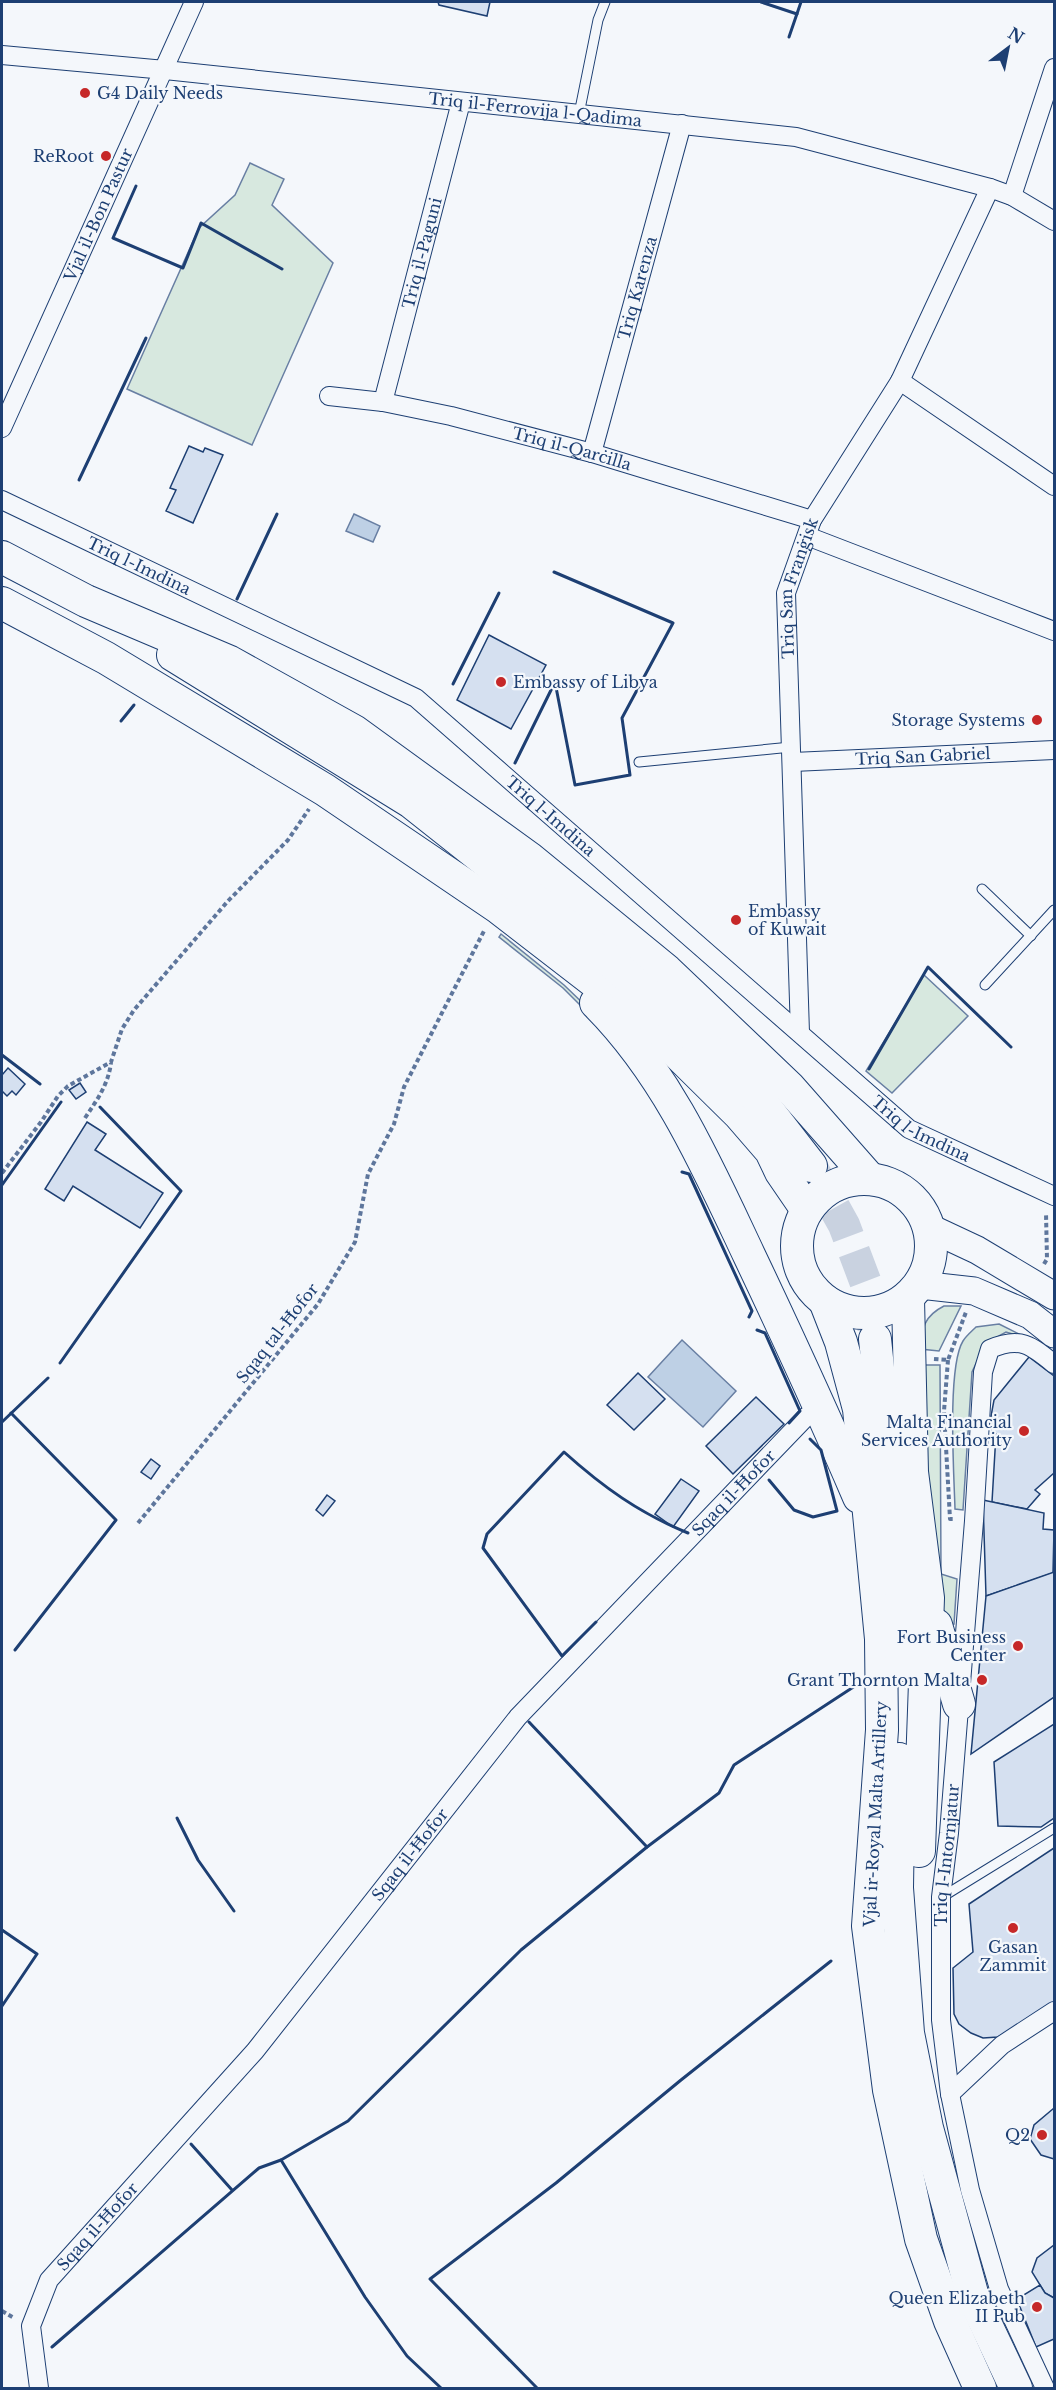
<svg xmlns="http://www.w3.org/2000/svg" width="1056" height="2390" viewBox="0 0 1056 2390" font-family="'Libre Baskerville',serif">
<style>
.green{fill:#d7e8df;stroke:#687fa3;stroke-width:1.5}
.water{fill:#bed0e5;stroke:#687fa3;stroke-width:1.5}
.building{fill:#d5e0f0;stroke:#1d3f73;stroke-width:1.5}
.lines{fill:none;stroke-linecap:round;stroke-linejoin:round}
.trunk-tunnel{stroke:#c9d2e0;stroke-width:32;stroke-dasharray:32 16;stroke-linecap:butt}
.service-casing{stroke:#1d3f73;stroke-width:11}
.minor-casing{stroke:#1d3f73;stroke-width:20}
.secondary-casing{stroke:#1d3f73;stroke-width:29}
.trunk-casing{stroke:#1d3f73;stroke-width:34}
.path{stroke:#5e769c;stroke-width:4;stroke-dasharray:4.5 3;stroke-linecap:butt}
.service{stroke:#f4f7fb;stroke-width:9}
.minor{stroke:#f4f7fb;stroke-width:18}
.secondary{stroke:#f4f7fb;stroke-width:27}
.trunk{stroke:#f4f7fb;stroke-width:32}
.wall{stroke:#1d3f73;stroke-width:3}
.poi-dot{fill:#c62828;stroke:#f4f7fb;stroke-width:2}
.labels{text-anchor:middle;stroke-width:4.5;stroke-linejoin:round;paint-order:stroke}
.poi-label{font-size:16px;fill:#1d3f73;stroke:#f4f7fb;text-anchor:end}
.street-label{font-size:16px;fill:#1d3f73;stroke:#f4f7fb}
</style>
<rect width="100%" height="100%" fill="#f4f7fb"/>
<g class="green">
<path d="M250 163 284 179 272 205 333 263 252 445 127 389 199 228 235 195Z"/>
<path d="M501 934 564 985 591 1011 639 1075 589 1014 563 988 499 937Z"/>
<path d="M924 975 968 1016 892 1093 866 1071Z"/>
<path d="M944 1306H961L939 1351 920 1349C922 1328 924 1316 944 1306Z"/>
<path d="M999 1324 1027 1338 1006 1332 986 1343 972 1372 963 1510 955 1509C954 1474 947 1367 963 1341 966 1336 972 1331 976 1327Z"/>
<path d="M916 1365H940L941 1574 957 1579 954 1624 947 1625 935 1577Z"/>
</g>
<g class="water">
<path d="M354 514 380 526 373 542 346 531Z"/>
<path d="M682 1340 736 1391 703 1427 648 1377Z"/>
</g>
<g class="building">
<path d="M438 2H490L487 16 439 5Z"/>
<path d="M189 446 203 452 205 448 223 455 193 523 166 511 176 490 170 488Z"/>
<path d="M489 635 546 665 511 729 457 700Z"/>
<path d="M8 1068 25 1084 16 1095 12 1091 7 1096 2 1091V1075Z"/>
<path d="M80 1083 86 1092 76 1099 69 1090Z"/>
<path d="M87 1122 106 1134 95 1150 163 1193 140 1228 73 1186 64 1201 45 1189Z"/>
<path d="M1029 1357 1054 1376V1473L1035 1490 1040 1494 1027 1509 992 1502 996 1434 989 1427 994 1400Z"/>
<path d="M638 1373 665 1399 634 1430 607 1405Z"/>
<path d="M756 1397 784 1424 733 1474 706 1446Z"/>
<path d="M151 1459 160 1466 151 1479 141 1472Z"/>
<path d="M681 1479 699 1491 673 1527 655 1514Z"/>
<path d="M327 1495 335 1501 323 1516 316 1510Z"/>
<path d="M983 1500 1044 1513 1043 1529 1054 1530 1053 1573 986 1596Z"/>
<path d="M1054 1572V1697L971 1754 986 1596Z"/>
<path d="M1054 1724V1818L1041 1827 998 1826 994 1762Z"/>
<path d="M1054 1848V2004L998 2037 983 2038 971 2033 959 2024 954 2014 953 1968 973 1952 969 1904Z"/>
<path d="M1054 2108V2159L1041 2155 1030 2139 1034 2125Z"/>
<path d="M1054 2245V2298L1045 2293 1032 2272 1037 2258Z"/>
<path d="M1040 2285 1045 2293 1054 2298V2339L1036 2347 1018 2302 1022 2296Z"/>
</g>
<g class="lines">
<path class="trunk-tunnel" d="M811 1166 844 1225 867 1286 875 1339"/>
<g class="service-casing">
<g id="service">
<path d="M579 114 598 20 605 2"/>
<path d="M639 762 791 747"/>
<path d="M982 889 1031 936"/>
<path d="M985 985 1054 910"/>
<path d="M942 1897 1054 1828"/>
</g>
</g>
<g class="minor-casing">
<g id="minor">
<path id="s1" d="M2 55 165 70 796 137 990 188 1012 196 1054 221"/>
<path d="M1012 196 1054 68"/>
<path d="M900 381 1054 486"/>
<path id="s2" d="M329 396 383 402 451 416 592 453 812 520"/>
<path id="s3" d="M383 402 461 102"/>
<path id="s4" d="M2 428 194 2"/>
<path id="s5" d="M592 453 682 124"/>
<path id="s6" d="M2 500 416 698 909 1129 1054 1196"/>
<path d="M807 536 1054 631"/>
<path id="s7" d="M793 762 1054 750"/>
<path id="s8" d="M800 1033 786 593 812 520 900 381 990 188"/>
<path d="M950 2094 1002 2045 1054 2011"/>
<path id="s9" d="M39 2388 31 2326 49 2280 255 2051 518 1717 807 1416 822 1410"/>
<path id="s10" d="M1045 2388 999 2289 970 2190 950 2094 941 2020V1897L949 1833 974 1521 983 1372 990 1349C1020 1336 1031 1345 1054 1364"/>
</g>
</g>
<g class="secondary-casing">
<g id="secondary">
<path d="M930 1228 977 1250 1054 1296"/>
<path d="M920 1285 974 1291 1030 1315 1054 1334"/>
</g>
</g>
<g class="trunk-casing">
<g id="trunk">
<path d="M2 557 86 601 230 662 354 731 529 858 667 971 789 1087 870 1179"/>
<path d="M2 603 106 658 325 790 499 908 613 996 664 1040 739 1114 771 1151 781 1172 807 1210"/>
<path d="M173 655 411 802 598 950 718 1058 763 1104 811 1166"/>
<path d="M596 1003C667 1074 707 1166 749 1255 787 1335 824 1415 859 1497"/>
<circle cx="864" cy="1246" r="67"/>
<path d="M908 1299 912 1472 928 1598 919 1851"/>
<path d="M825 1301 841 1342 859 1409 881 1639 882 1730 868 1926 889 2090 921 2239 950 2321 980 2388"/>
<path d="M875 1339 902 1600 901 1665"/>
<path d="M936 1625 959 1704"/>
<path d="M899 1759 897 1888 908 2033 927 2128 973 2297 1016 2388"/>
</g>
</g>
<g class="path">
<path d="M85 1118C97 1100 108 1085 111 1063"/>
<path d="M2 1173 41 1122 58 1096 68 1086 111 1062 122 1029 134 1010 228 901 288 840 309 809"/>
<path d="M1044 1264 1047 1259 1046 1213"/>
<path d="M934 1359 948 1360 966 1312"/>
<path d="M948 1360 944 1411 950 1519H955"/>
<path d="M138 1523 318 1304 355 1242 368 1174 394 1124 404 1087 485 929"/>
<path d="M2 2311 14 2318"/>
</g>
<use href="#service" class="service"/>
<use href="#minor" class="minor"/>
<use href="#secondary" class="secondary"/>
<use href="#trunk" class="trunk"/>
<g class="wall">
<path d="M761 2 797 14"/>
<path d="M789 37 801 2"/>
<path d="M136 186 113 238 183 268 201 223 282 269"/>
<path d="M79 480 146 338"/>
<path d="M237 599 277 514"/>
<path d="M453 684 499 593"/>
<path d="M121 721 134 705"/>
<path d="M515 763 555 682 575 785 630 775 622 718 673 623 554 572"/>
<path d="M2 1055 40 1084"/>
<path d="M869 1069 928 967 1011 1047"/>
<path d="M682 1172 689 1174 752 1311 749 1317"/>
<path d="M2 1185 61 1102"/>
<path d="M757 1330 765 1333 800 1411 789 1423"/>
<path d="M60 1363 181 1191 100 1107"/>
<path d="M11 1413 116 1520 15 1650"/>
<path d="M2 1422 48 1378"/>
<path d="M769 1480 794 1510 813 1517 837 1511 821 1450 810 1439"/>
<path d="M596 1622 562 1656 483 1548 487 1534 564 1452C603 1487 639 1513 688 1533"/>
<path d="M529 1722 647 1847"/>
<path d="M177 1818 198 1860 234 1911"/>
<path d="M2 1930 37 1954 2 2006"/>
<path d="M191 2144 232 2190"/>
<path d="M281 2160 365 2297 407 2356 441 2388"/>
<path d="M52 2347 259 2168 281 2160 348 2121 521 1950 647 1847 719 1793 734 1765 858 1684"/>
<path d="M537 2388 430 2279 556 2183 681 2080 831 1961"/>
</g>
</g>
<g class="poi-dot">
<circle cx="85" cy="93" r="6"/>
<circle cx="106" cy="156" r="6"/>
<circle cx="501" cy="682" r="6"/>
<circle cx="1037" cy="720" r="6"/>
<circle cx="736" cy="920" r="6"/>
<circle cx="1024" cy="1431" r="6"/>
<circle cx="1018" cy="1646" r="6"/>
<circle cx="982" cy="1680" r="6"/>
<circle cx="1013" cy="1928" r="6"/>
<circle cx="1042" cy="2135" r="6"/>
<circle cx="1037" cy="2307" r="6"/>
</g>
<g class="labels">
<g class="poi-label">
<text x="97" y="99" text-anchor="start">G4 Daily Needs</text>
<text x="94" y="162">ReRoot</text>
<text x="513" y="688" text-anchor="start">Embassy of Libya</text>
<text x="1025" y="726">Storage Systems</text>
<text x="748" y="917" text-anchor="start">Embassy<tspan x="748" dy="18">of Kuwait</tspan></text>
<text x="1012" y="1428">Malta Financial<tspan x="1012" dy="18">Services Authority</tspan></text>
<text x="1006" y="1643">Fort Business<tspan x="1006" dy="18">Center</tspan></text>
<text x="970" y="1686">Grant Thornton Malta</text>
<text x="1013" y="1953" text-anchor="middle">Gasan<tspan x="1013" dy="18">Zammit</tspan></text>
<text x="1030" y="2141">Q2</text>
<text x="1025" y="2304">Queen Elizabeth<tspan x="1025" dy="18">II Pub</tspan></text>
</g>
<g class="street-label">
<text dy="6" stroke="none"><textPath href="#s1" startOffset="536">Triq il-Ferrovija l-Qadima</textPath></text>
<text dy="6" stroke="none"><textPath href="#s4" startOffset="234">Vjal il-Bon Pastur</textPath></text>
<text dy="6" stroke="none"><textPath href="#s3" startOffset="154">Triq il-Paguni</textPath></text>
<text dy="6" stroke="none"><textPath href="#s5" startOffset="171">Triq Karenza</textPath></text>
<text dy="6" stroke="none"><textPath href="#s2" startOffset="249">Triq il-Qarċilla</textPath></text>
<text dy="6" stroke="none"><textPath href="#s6" startOffset="152">Triq l-Imdina</textPath></text>
<text dy="6" stroke="none"><textPath href="#s8" startOffset="447">Triq San Franġisk</textPath></text>
<text dy="6" stroke="none"><textPath href="#s7" startOffset="130">Triq San Gabriel</textPath></text>
<text dy="6" stroke="none"><textPath href="#s6" startOffset="638">Triq l-Imdina</textPath></text>
<text dy="6" stroke="none"><textPath href="#s6" startOffset="1124">Triq l-Imdina</textPath></text>
<text transform="translate(277 1333) rotate(-52)" y="6">Sqaq tal-Ħofor</text>
<text dy="6" stroke="none"><textPath href="#s9" startOffset="1156">Sqaq il-Ħofor</textPath></text>
<text transform="translate(875 1814) rotate(-87)" y="6">Vjal ir-Royal Malta Artillery</text>
<text dy="6" stroke="none"><textPath href="#s9" startOffset="670">Sqaq il-Ħofor</textPath></text>
<text dy="6" stroke="none"><textPath href="#s10" startOffset="550">Triq l-Intornjatur</textPath></text>
<text dy="6" stroke="none"><textPath href="#s9" startOffset="184">Sqaq il-Ħofor</textPath></text>
</g>
</g>
<rect width="1056" height="2390" fill="none" stroke="#1d3f73" stroke-width="6"/>
<g transform="translate(1008 48) rotate(32)" stroke="#f4f7fb" stroke-width="4.5" paint-order="stroke">
<path d="M0-4.5L10 22L0 15L-10 22Z" fill="#1d3f73"/>
<text y="-9" font-size="16" font-weight="bold" text-anchor="middle" fill="#1d3f73">N</text>
</g>
</svg>
